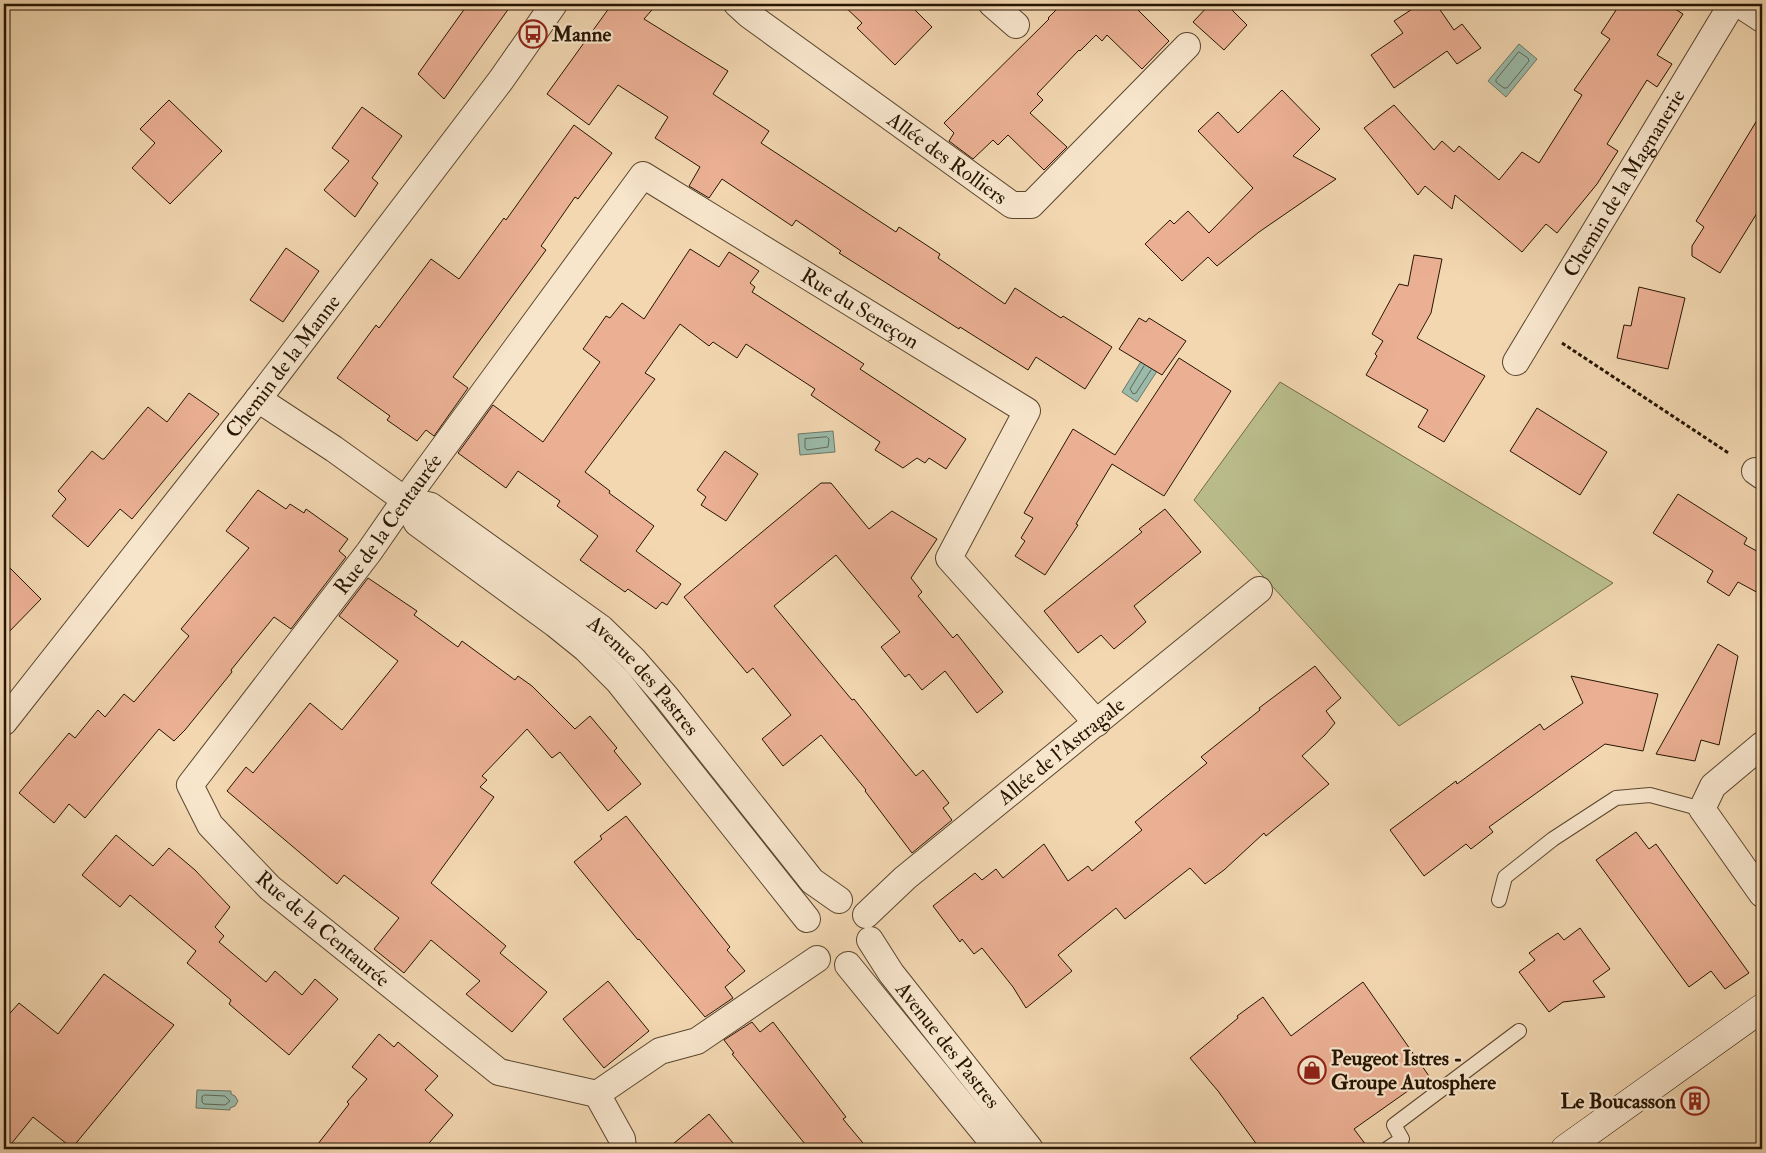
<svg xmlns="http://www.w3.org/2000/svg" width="1766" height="1153" viewBox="0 0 1766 1153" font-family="'IM FELL Double Pica',serif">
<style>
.green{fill:#babe8c;stroke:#706a47}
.water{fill:#9bbaa9;stroke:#6d7866}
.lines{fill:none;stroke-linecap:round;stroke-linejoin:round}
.shore{stroke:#616856;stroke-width:1}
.building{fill:#ebb094;stroke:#271502}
.lane-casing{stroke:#5a462e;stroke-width:16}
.street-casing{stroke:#5a462e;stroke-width:28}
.secondary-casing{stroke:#271502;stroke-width:29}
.path{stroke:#271502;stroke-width:3;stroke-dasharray:4 2.5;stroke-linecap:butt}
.lane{stroke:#f7e5cc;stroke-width:14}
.street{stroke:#f7e5cc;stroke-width:26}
.secondary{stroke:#f7e5cc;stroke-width:28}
.labels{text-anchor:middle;stroke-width:4.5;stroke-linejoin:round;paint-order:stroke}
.poi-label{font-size:21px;font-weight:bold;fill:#271502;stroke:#f7e5cc;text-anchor:start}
.street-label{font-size:21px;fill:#271502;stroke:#f7e5cc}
</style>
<rect width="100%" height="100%" fill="#f2d7b1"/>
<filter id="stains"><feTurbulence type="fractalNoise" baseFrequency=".004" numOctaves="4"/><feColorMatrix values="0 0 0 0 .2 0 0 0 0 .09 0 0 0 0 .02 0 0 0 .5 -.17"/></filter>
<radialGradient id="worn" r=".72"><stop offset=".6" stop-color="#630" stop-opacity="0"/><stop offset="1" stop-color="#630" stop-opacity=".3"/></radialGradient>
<path class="green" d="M1280 382 1613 583 1399 726 1194 500Z"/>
<g class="water">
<path d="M1519 44 1537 59 1506 97 1488 81Z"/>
<path d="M1145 355 1161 365 1137 402 1122 392Z"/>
<path d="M833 431 835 452 800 455 798 434Z"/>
<path d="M197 1090 231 1091V1094L235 1096 238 1101 235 1106 230 1108V1110L196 1108Z"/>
</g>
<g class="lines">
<g class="shore">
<path d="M1519 52 1528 58 1529 61 1507 88H1504L1496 82V80Z"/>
<path d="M1144 366 1130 389 1133 394 1136 393 1151 370"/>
<path d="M827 437 829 439 828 447 807 450 805 448V439Z"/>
<path d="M205 1095 225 1096 230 1101 225 1105 204 1104 202 1102V1097Z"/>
</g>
</g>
<g class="building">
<path d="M468 4H512L444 99 418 74Z"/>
<path d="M612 4H657L644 19 728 71 713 94 769 131 761 143 896 232 899 227 940 254 938 258 1005 304 1015 288 1061 318 1063 316 1112 347 1085 389 1036 357 1028 370 960 327 959 329 839 253 841 251 796 220 792 226 722 179 709 198 689 186 700 167 655 138 668 117 618 85 589 125 547 94Z"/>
<path d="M842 4H909L932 27 895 65 857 28 862 23Z"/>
<path d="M1062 4H1132L1169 41 1142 69 1107 35 1102 41 1096 35 1080 51 1079 50 1037 94 1043 100 1030 113 1067 147 1044 170 1008 135 998 145 993 140 973 159 949 141 954 133 944 123 1049 19 1048 18Z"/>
<path d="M1210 4H1226L1247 25 1224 50 1193 22Z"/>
<path d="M1420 4H1436L1454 30 1462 24 1481 48 1457 64 1447 51 1394 88 1371 55 1403 33 1394 21Z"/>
<path d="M1620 4H1667L1683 14 1657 55 1672 64 1657 87 1647 80 1607 144 1618 151 1597 184 1557 233 1546 224 1522 252 1455 195 1452 209 1425 186 1418 195 1364 128 1394 105 1434 150 1442 141 1454 152 1459 146 1499 180 1522 152 1539 163 1582 95 1574 90 1610 39 1601 33Z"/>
<path d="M1282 90 1320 129 1293 156 1336 179 1259 232 1217 266 1208 257 1182 281 1145 244 1170 220 1174 224 1188 211 1209 233 1253 188 1198 131 1218 112 1238 133Z"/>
<path d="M169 100 222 151 170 204 132 168 155 143 140 129Z"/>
<path d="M362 107 402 136 372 178 378 183 355 217 324 190 349 161 332 148Z"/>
<path d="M1762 112V205L1720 273 1692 256V246L1704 227 1696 221Z"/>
<path d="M574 125 612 153 578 199 575 197 541 246 546 250 453 377 468 388 434 436 426 430 417 441 387 420 390 416 337 378 376 325 379 328 431 259 459 279 504 218 506 220Z"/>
<path d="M286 248 319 271 283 322 250 300Z"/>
<path d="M690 249 719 267 729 252 759 271 750 283 755 287 752 292 864 364 860 369 966 439 946 469 929 458 925 463 917 458 903 468 875 450 880 442 811 395 815 389 746 344 737 358 713 342 709 346 680 324 645 373 655 379 585 472 610 491 609 493 654 526 636 551 681 584 667 605 662 602 656 609 628 589 625 592 580 560 598 536 557 506 560 501 518 471 506 488 458 453 493 405 543 442 600 362 583 349 606 316 610 318 622 303 644 319Z"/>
<path d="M1414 255 1442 259 1431 313 1417 338 1485 376 1444 442 1418 427 1428 410 1366 375 1377 356 1375 354 1383 341 1372 334 1399 284 1408 286Z"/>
<path d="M1639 287 1685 298 1668 369 1617 358 1624 325 1631 326Z"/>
<path d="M1139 318 1146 322 1149 318 1186 341 1162 375 1119 349Z"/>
<path d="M1179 358 1231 391 1164 496 1112 464 1076 524 1078 525 1045 575 1015 556 1025 541 1021 538 1033 518 1024 513 1073 429 1115 455Z"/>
<path d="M189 393 219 414 132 519 120 509 88 547 52 516 66 499 58 491 92 451 102 459H104L148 407 167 422Z"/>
<path d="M1537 408 1607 452 1580 495 1510 451Z"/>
<path d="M725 451 758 474 726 521 701 505 706 497 697 490Z"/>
<path d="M821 483H831L869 529 892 511 937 539 911 578 922 592 918 596 953 638 957 634 1003 692 977 713 945 671 922 690 909 674 905 677 881 647 900 632 836 555 774 606 852 700 854 699 916 776 923 770 949 803 943 808 952 820 912 853 865 791 866 790 821 735 783 766 762 739 791 715 753 668 747 673 684 597Z"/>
<path d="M258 490 286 509 290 504 304 513 306 509 348 539 339 551 346 557 291 629 274 617 231 670 232 672 185 730 174 741 159 729 85 818 69 804 54 823 19 793 69 733 75 738 98 710 105 717 124 694 134 702 189 636 181 629 249 548 226 531Z"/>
<path d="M1678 494 1747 538 1744 544 1762 554V595L1738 582 1729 596 1707 582 1713 571 1653 533Z"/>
<path d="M1165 509 1201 552 1134 606 1146 622 1131 635 1114 649 1101 635 1078 653 1044 611 1142 532 1139 529Z"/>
<path d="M4 562 41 599 4 637Z"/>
<path d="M368 578 417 611 414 615 458 647 462 641 515 680 518 676 532 686 575 729 590 716 617 748 614 751 641 784 608 811 560 752 552 758 527 729 482 776 487 780 480 787 494 797 431 883 506 946 500 953 547 992 512 1032 466 994 480 981 431 940 404 973 374 949 399 918 344 875 337 884 227 791 246 767 253 773 310 703 342 730 398 661 339 616Z"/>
<path d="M1718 644 1738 656 1719 745 1701 740 1695 761 1656 754Z"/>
<path d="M1315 666 1341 698 1326 711 1335 723 1325 735 1302 756 1329 784 1266 836 1264 833 1224 870 1205 884 1190 868 1125 919 1116 908 1058 955 1072 971 1026 1008 1013 987 982 948 974 954 962 939 960 942 933 906 975 873 982 880 996 869 1003 878 1044 844 1068 881 1088 866 1092 871 1142 830 1135 822 1207 763 1201 757 1260 710 1259 708Z"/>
<path d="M1571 676 1658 694 1643 751 1605 744 1489 827 1493 832 1471 849 1466 844 1424 876 1390 830 1456 781 1457 784 1540 724 1544 730 1583 703Z"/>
<path d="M626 816 730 947 727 950 745 971 725 987 733 998 705 1017 639 939 638 940 574 862 602 839 600 836Z"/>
<path d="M1636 832 1649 849 1656 844 1749 973 1725 989 1711 971 1689 987 1596 860Z"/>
<path d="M116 835 153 866 169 848 195 870 230 907 215 927 224 936 219 942 266 982 275 971 302 995 315 979 338 999 289 1055 229 1004 231 1000 187 963 196 951 130 895 120 907 82 875Z"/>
<path d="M1580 928 1610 969 1593 981 1605 997 1563 1002 1549 1012 1519 972 1535 960 1529 953 1543 943 1558 933 1564 940Z"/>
<path d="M104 974 174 1025 72 1148 33 1117 7 1149H4V1020L19 1003 58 1034Z"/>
<path d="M608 981 649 1031 604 1068 563 1019Z"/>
<path d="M1363 982 1429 1076 1354 1129 1369 1149H1260L1218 1091 1190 1058 1238 1018 1237 1016 1263 997 1291 1036Z"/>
<path d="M752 1022 760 1032 773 1022 846 1117 843 1119 868 1149H809L732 1054 734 1053 724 1040Z"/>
<path d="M379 1034 394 1047 398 1042 438 1076 425 1090 453 1115 424 1149H314L349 1104 347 1102 367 1079 352 1067Z"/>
<path d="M709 1114 738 1149H667Z"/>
</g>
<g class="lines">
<g class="lane-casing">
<g id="lane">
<path d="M1499 900 1505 877 1553 839 1616 798 1650 795 1702 809"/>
<path d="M1387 1149 1402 1139 1394 1125 1519 1031"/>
</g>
</g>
<g class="street-casing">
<g id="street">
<path id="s1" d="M737 4 749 15 1012 205H1031L1187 46"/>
<path d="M992 4 1016 25"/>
<path d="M1739 4 1762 19"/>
<path id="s2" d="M1516 362 1732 4"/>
<path id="s3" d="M258 399 334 449 405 500 431 506 601 628 633 659 667 698 812 881 839 900"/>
<path d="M1755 471 1762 476"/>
<path d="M405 500 417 523 555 624 586 649 618 681 807 919"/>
<path id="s4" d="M4 722 258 399 501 80 554 4"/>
<path d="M1762 745 1713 786 1702 809 1762 894"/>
<path id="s5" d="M866 915 905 878 1259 590"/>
<path id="s6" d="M870 940 891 973 1030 1149"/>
<path d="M848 965 998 1149"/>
<path d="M597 1094 660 1051 697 1041 817 959"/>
<path id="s7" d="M623 1149 622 1139 597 1094 499 1072 270 888 210 825 190 785 369 552 405 500 643 175 1027 411 949 558 1097 723"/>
</g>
</g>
<g class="secondary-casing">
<path id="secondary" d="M1565 1149 1762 1008"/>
</g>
<path class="path" d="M1562 343 1730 454"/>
<use href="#lane" class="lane"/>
<use href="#street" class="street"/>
<use href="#secondary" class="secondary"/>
</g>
<defs>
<g id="bus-ring" transform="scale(1.4375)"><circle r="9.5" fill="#f7e5cc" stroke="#8f2418" stroke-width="1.5"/><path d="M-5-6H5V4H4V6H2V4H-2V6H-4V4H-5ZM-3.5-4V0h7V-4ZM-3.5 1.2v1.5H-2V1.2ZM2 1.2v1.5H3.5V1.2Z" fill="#8f2418"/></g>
<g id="shop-ring" transform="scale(1.4375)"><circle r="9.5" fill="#f7e5cc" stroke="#8f2418" stroke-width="1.5"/><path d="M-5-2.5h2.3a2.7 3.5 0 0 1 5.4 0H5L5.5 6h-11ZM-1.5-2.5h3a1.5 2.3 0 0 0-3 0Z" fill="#8f2418"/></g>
<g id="building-ring" transform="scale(1.4375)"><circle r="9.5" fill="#f7e5cc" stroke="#8f2418" stroke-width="1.5"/><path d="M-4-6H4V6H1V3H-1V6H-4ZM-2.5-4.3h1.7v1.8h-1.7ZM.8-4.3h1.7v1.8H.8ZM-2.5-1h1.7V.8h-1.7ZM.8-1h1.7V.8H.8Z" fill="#8f2418"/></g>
</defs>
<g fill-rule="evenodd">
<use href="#bus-ring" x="533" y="34"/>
<use href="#shop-ring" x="1312" y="1070"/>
<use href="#building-ring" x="1695" y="1101"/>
</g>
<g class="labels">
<g class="poi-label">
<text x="552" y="41">Manne</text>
<text x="1331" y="1065">Peugeot Istres -<tspan x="1331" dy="24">Groupe Autosphere</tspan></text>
<text x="1676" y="1108" text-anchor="end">Le Boucasson</text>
</g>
<g class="street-label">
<text dy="7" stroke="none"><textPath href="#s1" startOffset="261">Allée des Rolliers</textPath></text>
<text dy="7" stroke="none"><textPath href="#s2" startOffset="209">Chemin de la Magnanerie</textPath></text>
<text dy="7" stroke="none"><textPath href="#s7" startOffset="1602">Rue du Seneçon</textPath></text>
<text dy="7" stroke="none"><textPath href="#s4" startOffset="452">Chemin de la Manne</textPath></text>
<text dy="7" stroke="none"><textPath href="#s7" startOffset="915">Rue de la Centaurée</textPath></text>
<text dy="7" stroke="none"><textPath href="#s3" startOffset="478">Avenue des Pastres</textPath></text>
<text dy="7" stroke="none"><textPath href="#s5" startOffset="255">Allée de l'Astragale</textPath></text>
<text transform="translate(323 929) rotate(40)" y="7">Rue de la Centaurée</text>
<text dy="7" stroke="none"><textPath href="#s6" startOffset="131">Avenue des Pastres</textPath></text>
</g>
</g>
<rect width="1766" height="1153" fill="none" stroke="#f2d7b1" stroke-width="20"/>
<rect x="5" y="5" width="1756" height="1143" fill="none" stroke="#271502" stroke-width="2.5"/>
<rect x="10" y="10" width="1746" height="1133" fill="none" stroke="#271502"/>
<rect width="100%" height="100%" filter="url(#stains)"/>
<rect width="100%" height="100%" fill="url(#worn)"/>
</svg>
